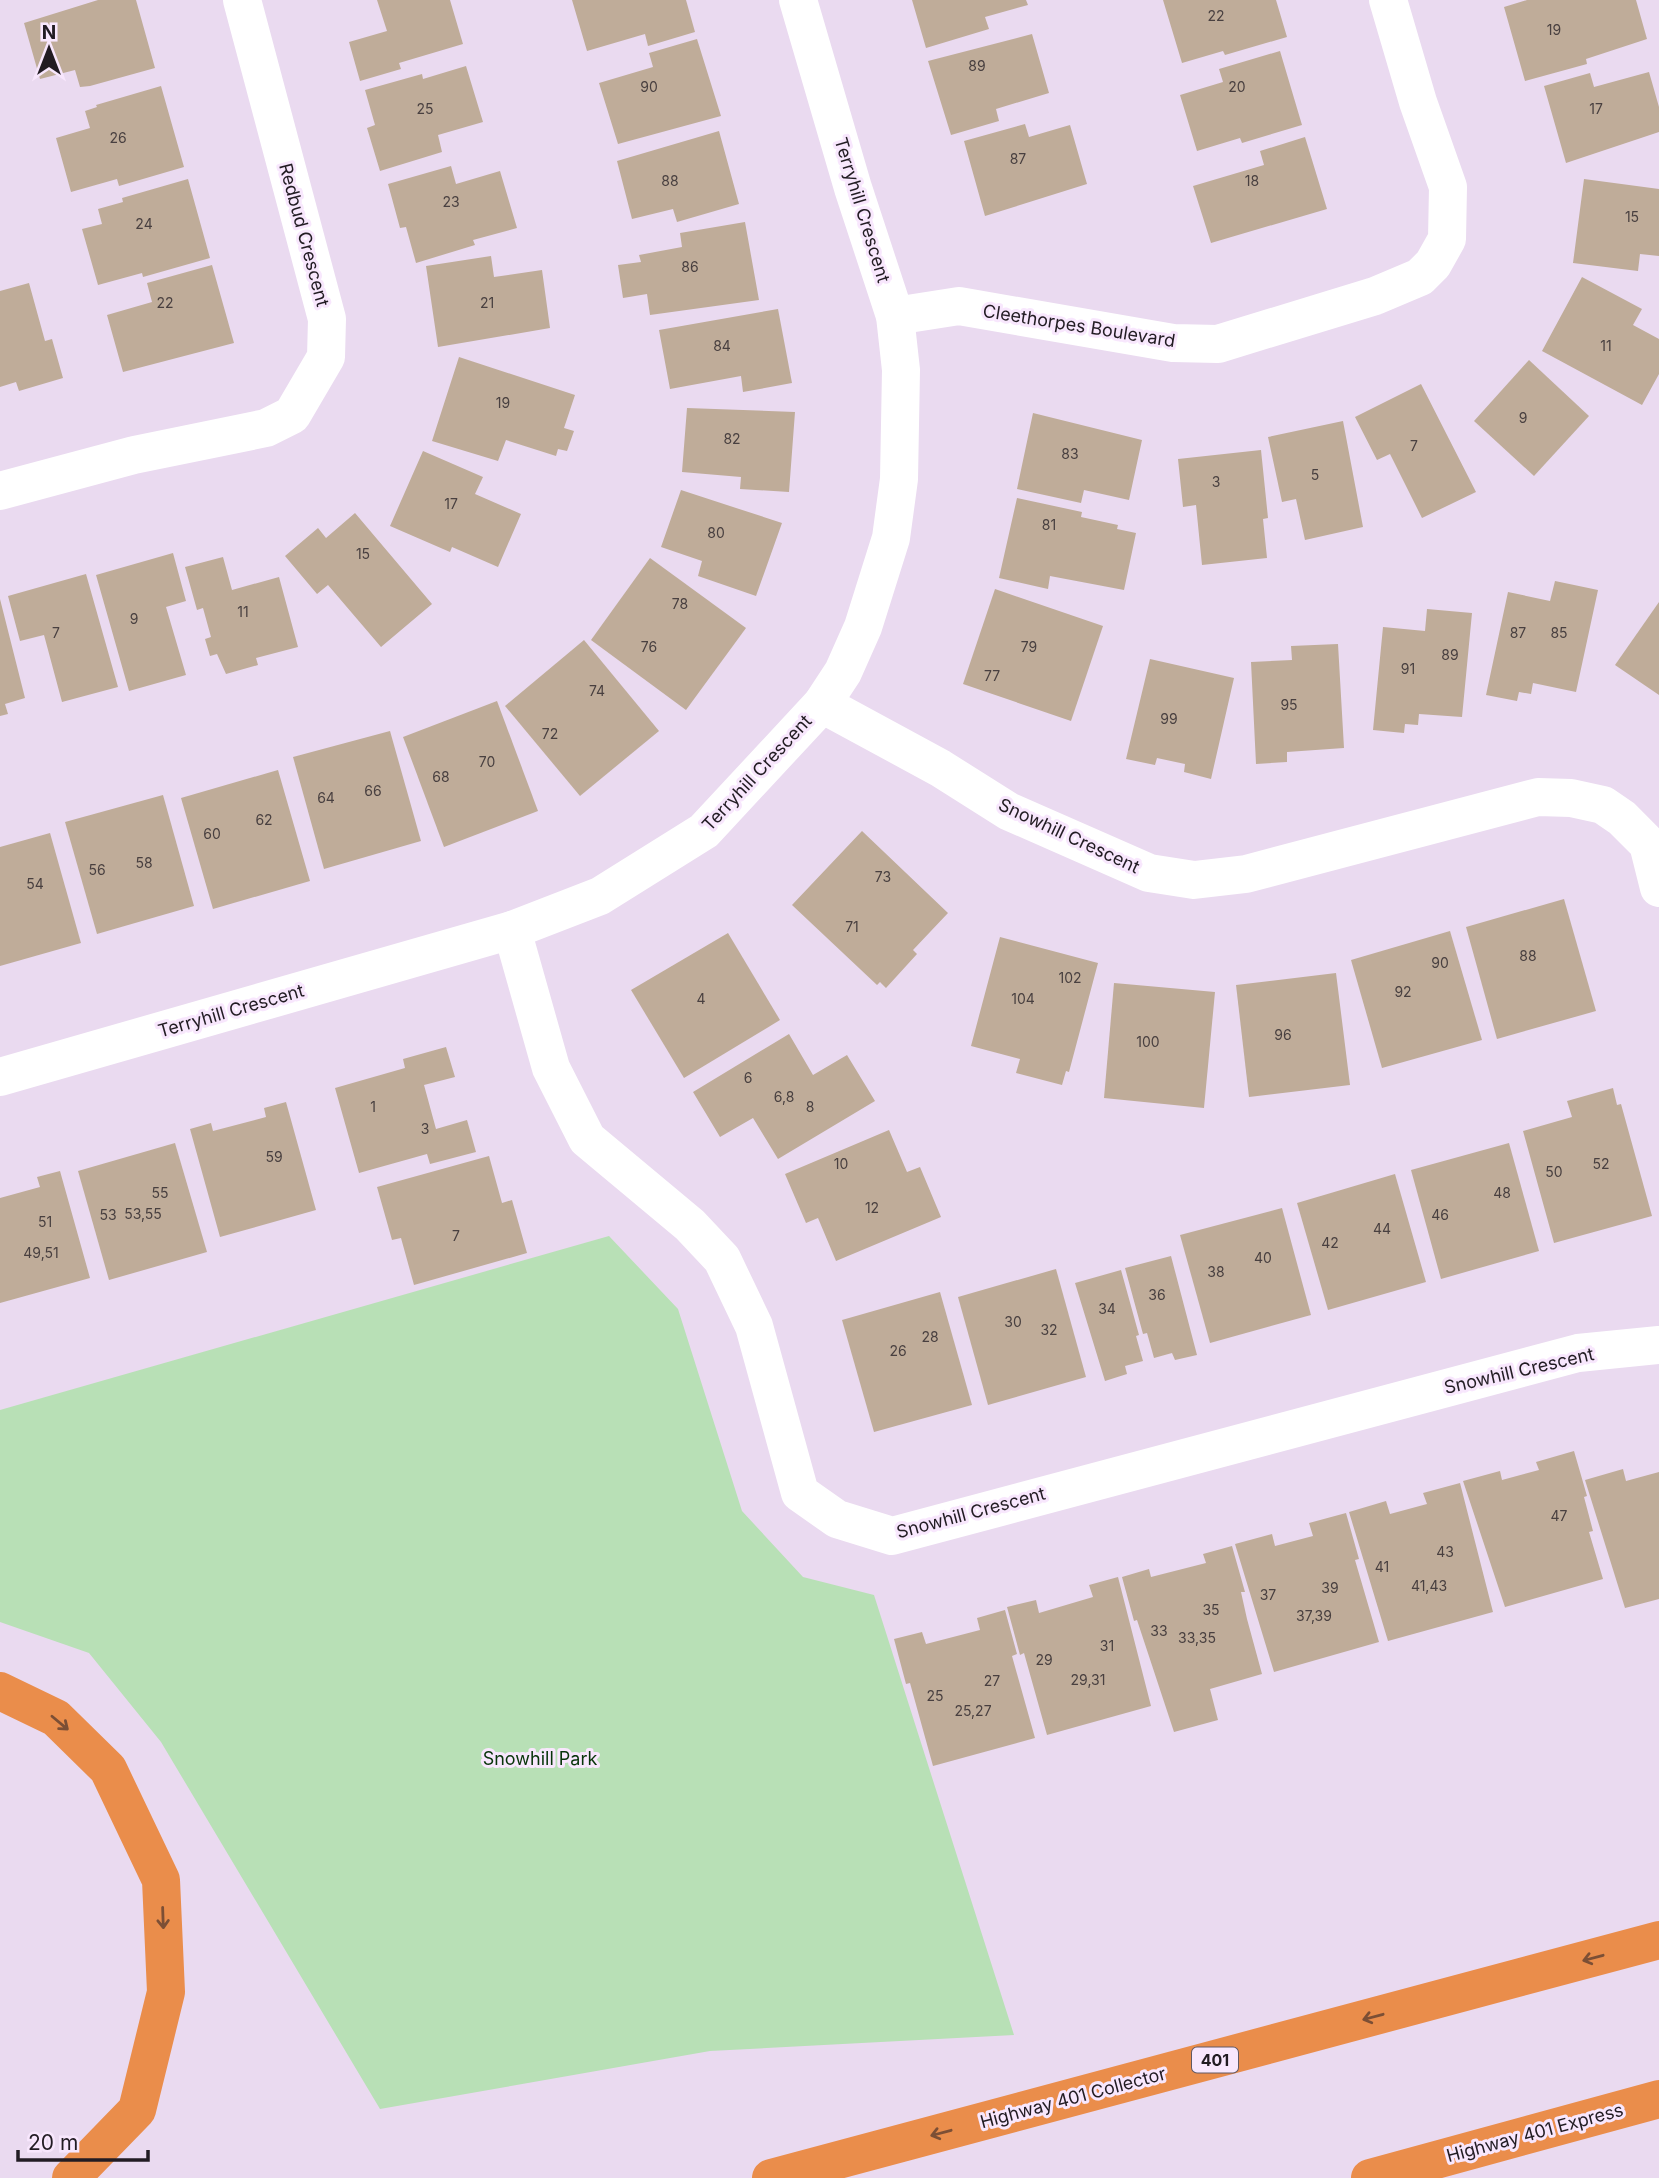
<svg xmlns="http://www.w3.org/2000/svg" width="1659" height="2178" viewBox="0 0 1659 2178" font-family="Inter,sans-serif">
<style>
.green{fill:#b8e0b6}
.building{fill:#bfac99}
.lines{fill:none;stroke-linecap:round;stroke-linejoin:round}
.street{stroke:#fff;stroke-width:38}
.highway{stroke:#ea8d4b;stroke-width:38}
.oneway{stroke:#7c4f35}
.labels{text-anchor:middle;stroke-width:6;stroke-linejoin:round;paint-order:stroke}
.number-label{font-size:14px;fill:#494040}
.shield{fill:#f8e7fd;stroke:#625964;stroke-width:2}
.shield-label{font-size:16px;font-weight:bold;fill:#221c23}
.street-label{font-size:18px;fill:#221c23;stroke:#f8e7fd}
.park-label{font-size:18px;fill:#08350a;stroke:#f8e7fd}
</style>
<rect width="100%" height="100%" fill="#eadaf0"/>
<path class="green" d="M609 1236 678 1309 742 1511 803 1577 874 1595 1014 2035 710 2051 380 2109 161 1742 89 1653 0 1622V1410Z"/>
<g class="building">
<path d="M98 0H136L155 68 90 86 80 87 75 70 40 79 24 23Z"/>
<path d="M377 0H450L463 44 399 63 401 69 360 81 349 42 387 31Z"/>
<path d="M572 0H686L695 32 648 46 645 34 587 51Z"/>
<path d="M912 0H1026L1028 5 985 17 989 29 926 48Z"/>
<path d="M1163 0H1276L1287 37 1225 55 1223 51 1182 63Z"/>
<path d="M1527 0H1636L1647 39 1586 59 1587 64 1525 81 1504 7Z"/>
<path d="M1032 34 1049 93 996 109 999 121 951 135 928 61Z"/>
<path d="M697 39 721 116 618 144 599 83 653 67 649 53Z"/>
<path d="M1280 51 1302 125 1242 143 1240 138 1197 151 1180 95 1223 82 1219 69Z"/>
<path d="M466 66 483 122 438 135 442 152 380 171 367 128 375 125 365 90 422 74 423 79Z"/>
<path d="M1649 72 1659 107V132L1566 163 1544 86 1590 73 1594 87Z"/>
<path d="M161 86 184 167 119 186 117 179 71 192 56 138 90 128 85 111 97 107 96 105Z"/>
<path d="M1025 124 1029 137 1070 125 1087 184 985 216 964 141Z"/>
<path d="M719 131 739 204 677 222 673 209 632 219 617 161Z"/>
<path d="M1305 137 1327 209 1211 243 1193 186 1264 165 1260 151Z"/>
<path d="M451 166 456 184 500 171 517 228 473 240 475 245 416 263 406 227 400 228 388 184Z"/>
<path d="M188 179 210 258 143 277 142 273 98 285 82 229 102 224 98 209 123 202 122 198Z"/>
<path d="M1584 179 1659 189V256L1640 254 1638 271 1573 263Z"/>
<path d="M745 222 759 300 650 315 647 294 623 298 618 265 641 262 639 255 682 247 680 233Z"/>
<path d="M491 256 494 277 542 270 550 328 438 347 426 266Z"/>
<path d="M212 265 234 343 123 372 107 315 152 302 147 283Z"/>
<path d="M1582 277 1642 309 1633 325 1659 339V374L1642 405 1542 351Z"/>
<path d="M29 283 45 341 52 339 63 378 19 391 16 382 0 387V291Z"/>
<path d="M778 309 792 383 743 392 741 376 670 389 659 330Z"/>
<path d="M459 357 575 395 564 428 574 431 567 451 558 449 556 456 506 440 498 461 432 441Z"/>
<path d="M1529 360 1589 416 1534 476 1474 421Z"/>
<path d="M1421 384 1476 492 1422 518 1390 454 1377 460 1355 417Z"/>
<path d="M687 408 795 412 789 492 740 489 741 477 682 472Z"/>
<path d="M1033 413 1142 440 1129 500 1084 490 1081 503 1017 489Z"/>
<path d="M1343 421 1363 527 1305 540 1296 499 1282 502 1268 437Z"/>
<path d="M1261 450 1268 518 1263 519 1267 558 1202 565 1196 505 1183 507 1178 459Z"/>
<path d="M423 451 483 477 475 494 521 514 498 567 452 547 450 552 390 526Z"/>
<path d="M681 490 782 523 756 596 698 576 702 561 661 547Z"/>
<path d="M1017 498 1082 512 1081 517 1118 525 1117 529 1136 533 1124 590 1050 576 1048 589 999 578Z"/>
<path d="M355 513 432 604 381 647 328 585 317 594 285 556 318 528 326 538Z"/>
<path d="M173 553 186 601 166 607 186 675 129 691 96 575Z"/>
<path d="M223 557 232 590 279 577 298 647 256 658 258 665 226 674 217 654 210 656 205 639 211 637 203 608 197 610 185 567Z"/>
<path d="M650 558 746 628 686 710 591 640Z"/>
<path d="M86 574 118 687 62 702 44 635 20 641 8 596Z"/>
<path d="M1555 581 1598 590 1576 692 1533 683 1531 694 1519 692 1517 701 1486 695 1508 592 1550 601Z"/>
<path d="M995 589 1103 626 1071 721 963 684Z"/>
<path d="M0 599 25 698 5 704 8 714 0 716Z"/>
<path d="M1659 602V695L1615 665Z"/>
<path d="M1427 609 1472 613 1462 717 1419 714 1418 725 1405 724 1404 733 1373 730 1383 627 1425 631Z"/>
<path d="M584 640 659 731 580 796 505 706Z"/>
<path d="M1338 644 1344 748 1287 752V762L1256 764 1251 662 1292 660 1291 646Z"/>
<path d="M1150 659 1234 678 1211 779 1184 772 1185 764 1157 758 1155 765 1126 759Z"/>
<path d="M497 701 538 811 444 847 403 737Z"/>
<path d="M390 731 421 841 324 869 293 757Z"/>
<path d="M278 770 310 881 213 909 181 798Z"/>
<path d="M163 795 194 906 97 934 65 822Z"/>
<path d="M862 831 948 913 913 950 917 954 886 988 880 982 877 985 792 905Z"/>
<path d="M50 833 81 943 0 966V847Z"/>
<path d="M1564 899 1596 1011 1497 1039 1466 927Z"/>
<path d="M1450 931 1482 1040 1382 1068 1351 960Z"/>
<path d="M728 933 780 1020 684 1078 631 990Z"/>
<path d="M1000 937 1098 963 1069 1072 1066 1071 1062 1085 1016 1073 1020 1059 971 1046Z"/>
<path d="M1336 973 1350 1085 1249 1097 1236 985Z"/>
<path d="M1114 983 1215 992 1204 1108 1104 1098Z"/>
<path d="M789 1034 813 1075 847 1055 875 1101 778 1159 753 1118 720 1137 693 1092Z"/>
<path d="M446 1047 455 1077 424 1085 436 1129 467 1120 476 1152 430 1164 427 1154 359 1173 335 1088 405 1068 403 1059Z"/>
<path d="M1613 1088 1617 1105 1621 1104 1652 1216 1554 1243 1523 1131 1572 1117 1567 1101Z"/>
<path d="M286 1102 316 1210 220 1237 190 1129 211 1123 213 1131 266 1117 264 1108Z"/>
<path d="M889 1130 907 1172 920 1167 941 1217 836 1261 818 1218 806 1223 785 1174Z"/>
<path d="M175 1143 207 1252 109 1280 78 1171Z"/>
<path d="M1509 1143 1539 1251 1441 1279 1411 1170Z"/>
<path d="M489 1156 502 1203 512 1200 527 1253 414 1285 401 1238 392 1240 377 1187Z"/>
<path d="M60 1171 90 1278 0 1303V1198L40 1187 37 1177Z"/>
<path d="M1395 1174 1426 1282 1328 1310 1297 1203Z"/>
<path d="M1282 1208 1311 1315 1210 1343 1180 1235Z"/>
<path d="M1171 1256 1197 1355 1175 1360 1172 1353 1154 1358 1147 1333 1143 1334 1125 1268Z"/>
<path d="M1056 1269 1086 1377 988 1405 958 1297Z"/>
<path d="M1121 1270 1139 1335 1136 1336 1143 1361 1125 1366 1127 1374 1105 1381 1075 1283Z"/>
<path d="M940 1292 972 1405 874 1432 842 1320Z"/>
<path d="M1574 1451 1587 1496 1584 1497 1593 1531 1589 1532 1603 1579 1505 1607 1463 1481 1500 1471 1502 1480 1539 1470 1536 1462Z"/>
<path d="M1623 1469 1626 1481 1659 1472V1599L1625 1608 1585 1480Z"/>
<path d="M1460 1483 1493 1612 1388 1641 1349 1512 1386 1501 1390 1514 1427 1504 1423 1493Z"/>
<path d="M1346 1513 1359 1559 1355 1560 1379 1642 1274 1672 1235 1544 1272 1534 1275 1546 1313 1536 1309 1523Z"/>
<path d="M1232 1546 1245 1592H1241L1247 1619 1262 1674 1210 1689 1218 1720 1174 1732 1137 1620 1134 1621 1122 1577 1149 1569 1151 1577 1206 1563 1203 1554Z"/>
<path d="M1118 1577 1151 1706 1047 1735 1024 1653 1020 1655 1007 1607 1036 1600 1039 1613 1093 1597 1089 1585Z"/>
<path d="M1005 1610 1017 1654 1012 1656 1035 1738 933 1766 910 1683 906 1684 894 1639 922 1632 926 1644 980 1630 977 1618Z"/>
</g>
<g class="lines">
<g class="street">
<path d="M895 316 959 306 1173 343 1218 344 1375 296 1420 277 1433 264 1447 239 1448 187 1418 102 1388 0"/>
<path d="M0 491 134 455 266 428 292 415 326 357 327 319 242 0"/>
<path d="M822 704 940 768 1008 811 1149 873 1194 880 1246 874 1538 797 1571 798 1603 805 1622 818 1648 844 1659 888"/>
<path d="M512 930 551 1068 587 1139 690 1225 722 1259 754 1326 800 1493 837 1519 892 1536 1578 1353 1659 1345"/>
<path d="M0 1077 512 930 600 896 704 831 822 704 843 672 863 627 891 538 899 479 901 370 895 316 853 188 798 0"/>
</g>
<g class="highway">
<path d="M0 1691 56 1718 108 1769 161 1880 166 1992 137 2110 71 2178"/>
<path d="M771 2178 1659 1940"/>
<path d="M1370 2178 1659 2099"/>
</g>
</g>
<defs><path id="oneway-shaft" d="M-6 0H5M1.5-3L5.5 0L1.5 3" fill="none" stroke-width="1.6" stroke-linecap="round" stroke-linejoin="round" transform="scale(1.75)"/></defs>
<g class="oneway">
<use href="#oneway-shaft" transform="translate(60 1723) rotate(40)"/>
<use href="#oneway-shaft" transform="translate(163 1918) rotate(88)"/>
<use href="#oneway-shaft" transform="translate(1593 1958) rotate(165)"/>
<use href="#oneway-shaft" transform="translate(1373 2017) rotate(165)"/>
<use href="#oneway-shaft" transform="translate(941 2133) rotate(165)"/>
</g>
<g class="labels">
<g class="number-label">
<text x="1216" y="21">22</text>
<text x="1554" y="35">19</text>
<text x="977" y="71">89</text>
<text x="649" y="92">90</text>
<text x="1237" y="92">20</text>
<text x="425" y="114">25</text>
<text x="1596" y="114">17</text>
<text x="118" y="143">26</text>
<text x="1018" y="164">87</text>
<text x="670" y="186">88</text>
<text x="1252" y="186">18</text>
<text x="451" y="207">23</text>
<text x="1632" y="222">15</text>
<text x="144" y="229">24</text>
<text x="690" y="272">86</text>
<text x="165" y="308">22</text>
<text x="487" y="308">21</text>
<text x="722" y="351">84</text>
<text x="1606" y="351">11</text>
<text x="503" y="408">19</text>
<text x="1523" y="423">9</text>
<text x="732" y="444">82</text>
<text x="1414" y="451">7</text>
<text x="1070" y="459">83</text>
<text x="1315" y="480">5</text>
<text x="1216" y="487">3</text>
<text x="451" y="509">17</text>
<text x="1049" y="530">81</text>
<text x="716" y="538">80</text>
<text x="363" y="559">15</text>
<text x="680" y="609">78</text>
<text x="243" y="617">11</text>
<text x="134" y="624">9</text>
<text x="56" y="638">7</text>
<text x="1518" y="638">87</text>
<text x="1559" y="638">85</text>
<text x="649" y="652">76</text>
<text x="1029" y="652">79</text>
<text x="1450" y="660">89</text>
<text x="1408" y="674">91</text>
<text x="992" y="681">77</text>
<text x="597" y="696">74</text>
<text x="1289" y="710">95</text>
<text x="1169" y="724">99</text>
<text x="550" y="739">72</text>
<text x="487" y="767">70</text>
<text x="441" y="782">68</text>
<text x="373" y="796">66</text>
<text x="326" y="803">64</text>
<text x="264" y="825">62</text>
<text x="212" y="839">60</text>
<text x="144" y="868">58</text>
<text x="97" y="875">56</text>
<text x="883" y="882">73</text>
<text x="35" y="889">54</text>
<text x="852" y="932">71</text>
<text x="1528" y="961">88</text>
<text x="1440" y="968">90</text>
<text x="1070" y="983">102</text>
<text x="1403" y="997">92</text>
<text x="701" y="1004">4</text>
<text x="1023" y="1004">104</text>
<text x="1283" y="1040">96</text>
<text x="1148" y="1047">100</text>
<text x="748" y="1083">6</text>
<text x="784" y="1102">6,8</text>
<text x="373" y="1112">1</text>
<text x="810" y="1112">8</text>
<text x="425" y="1134">3</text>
<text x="274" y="1162">59</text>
<text x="841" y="1169">10</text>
<text x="1601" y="1169">52</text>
<text x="1554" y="1177">50</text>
<text x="160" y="1198">55</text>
<text x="1502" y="1198">48</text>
<text x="872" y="1213">12</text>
<text x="143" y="1219">53,55</text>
<text x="108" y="1220">53</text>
<text x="1440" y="1220">46</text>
<text x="45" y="1227">51</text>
<text x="1382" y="1234">44</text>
<text x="456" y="1241">7</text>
<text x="1330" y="1248">42</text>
<text x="41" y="1258">49,51</text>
<text x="1263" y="1263">40</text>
<text x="1216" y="1277">38</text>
<text x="1157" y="1300">36</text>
<text x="1107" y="1314">34</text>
<text x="1013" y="1327">30</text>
<text x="1049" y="1335">32</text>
<text x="930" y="1342">28</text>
<text x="898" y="1356">26</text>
<text x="1559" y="1521">47</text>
<text x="1445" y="1557">43</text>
<text x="1382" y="1572">41</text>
<text x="1429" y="1591">41,43</text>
<text x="1330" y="1593">39</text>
<text x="1268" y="1600">37</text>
<text x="1211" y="1615">35</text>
<text x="1314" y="1621">37,39</text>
<text x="1159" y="1636">33</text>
<text x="1197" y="1643">33,35</text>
<text x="1107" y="1651">31</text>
<text x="1044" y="1665">29</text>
<text x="1088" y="1685">29,31</text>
<text x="992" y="1686">27</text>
<text x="935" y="1701">25</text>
<text x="973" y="1716">25,27</text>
</g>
<rect class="shield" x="1192" y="2047.5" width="46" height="25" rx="5"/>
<g class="shield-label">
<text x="1215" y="2066">401</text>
</g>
<g class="street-label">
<text transform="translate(862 210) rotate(73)" y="6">Terryhill Crescent</text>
<text transform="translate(304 235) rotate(75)" y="6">Redbud Crescent</text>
<text transform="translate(1079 326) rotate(9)" y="6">Cleethorpes Boulevard</text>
<text transform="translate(757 773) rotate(-47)" y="6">Terryhill Crescent</text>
<text transform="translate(1069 836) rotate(25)" y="6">Snowhill Crescent</text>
<text transform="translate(231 1011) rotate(-16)" y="6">Terryhill Crescent</text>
<text transform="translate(1519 1371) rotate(-13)" y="6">Snowhill Crescent</text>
<text transform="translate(971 1513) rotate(-15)" y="6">Snowhill Crescent</text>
<text transform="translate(1073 2098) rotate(-15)" y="6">Highway 401 Collector</text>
<text transform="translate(1535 2133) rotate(-15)" y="6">Highway 401 Express</text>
</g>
<g class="park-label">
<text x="540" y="1765">Snowhill Park</text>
</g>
</g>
<g transform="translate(49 49)" stroke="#f8e7fd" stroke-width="5" paint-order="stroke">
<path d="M0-5L12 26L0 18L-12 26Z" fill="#221c23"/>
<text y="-10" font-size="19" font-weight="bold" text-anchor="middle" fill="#221c23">N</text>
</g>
<path d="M18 2150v10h130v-10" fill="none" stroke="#221c23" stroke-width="3.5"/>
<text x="28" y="2150" font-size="21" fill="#221c23" stroke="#f8e7fd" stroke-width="5" paint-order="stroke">20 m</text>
</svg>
